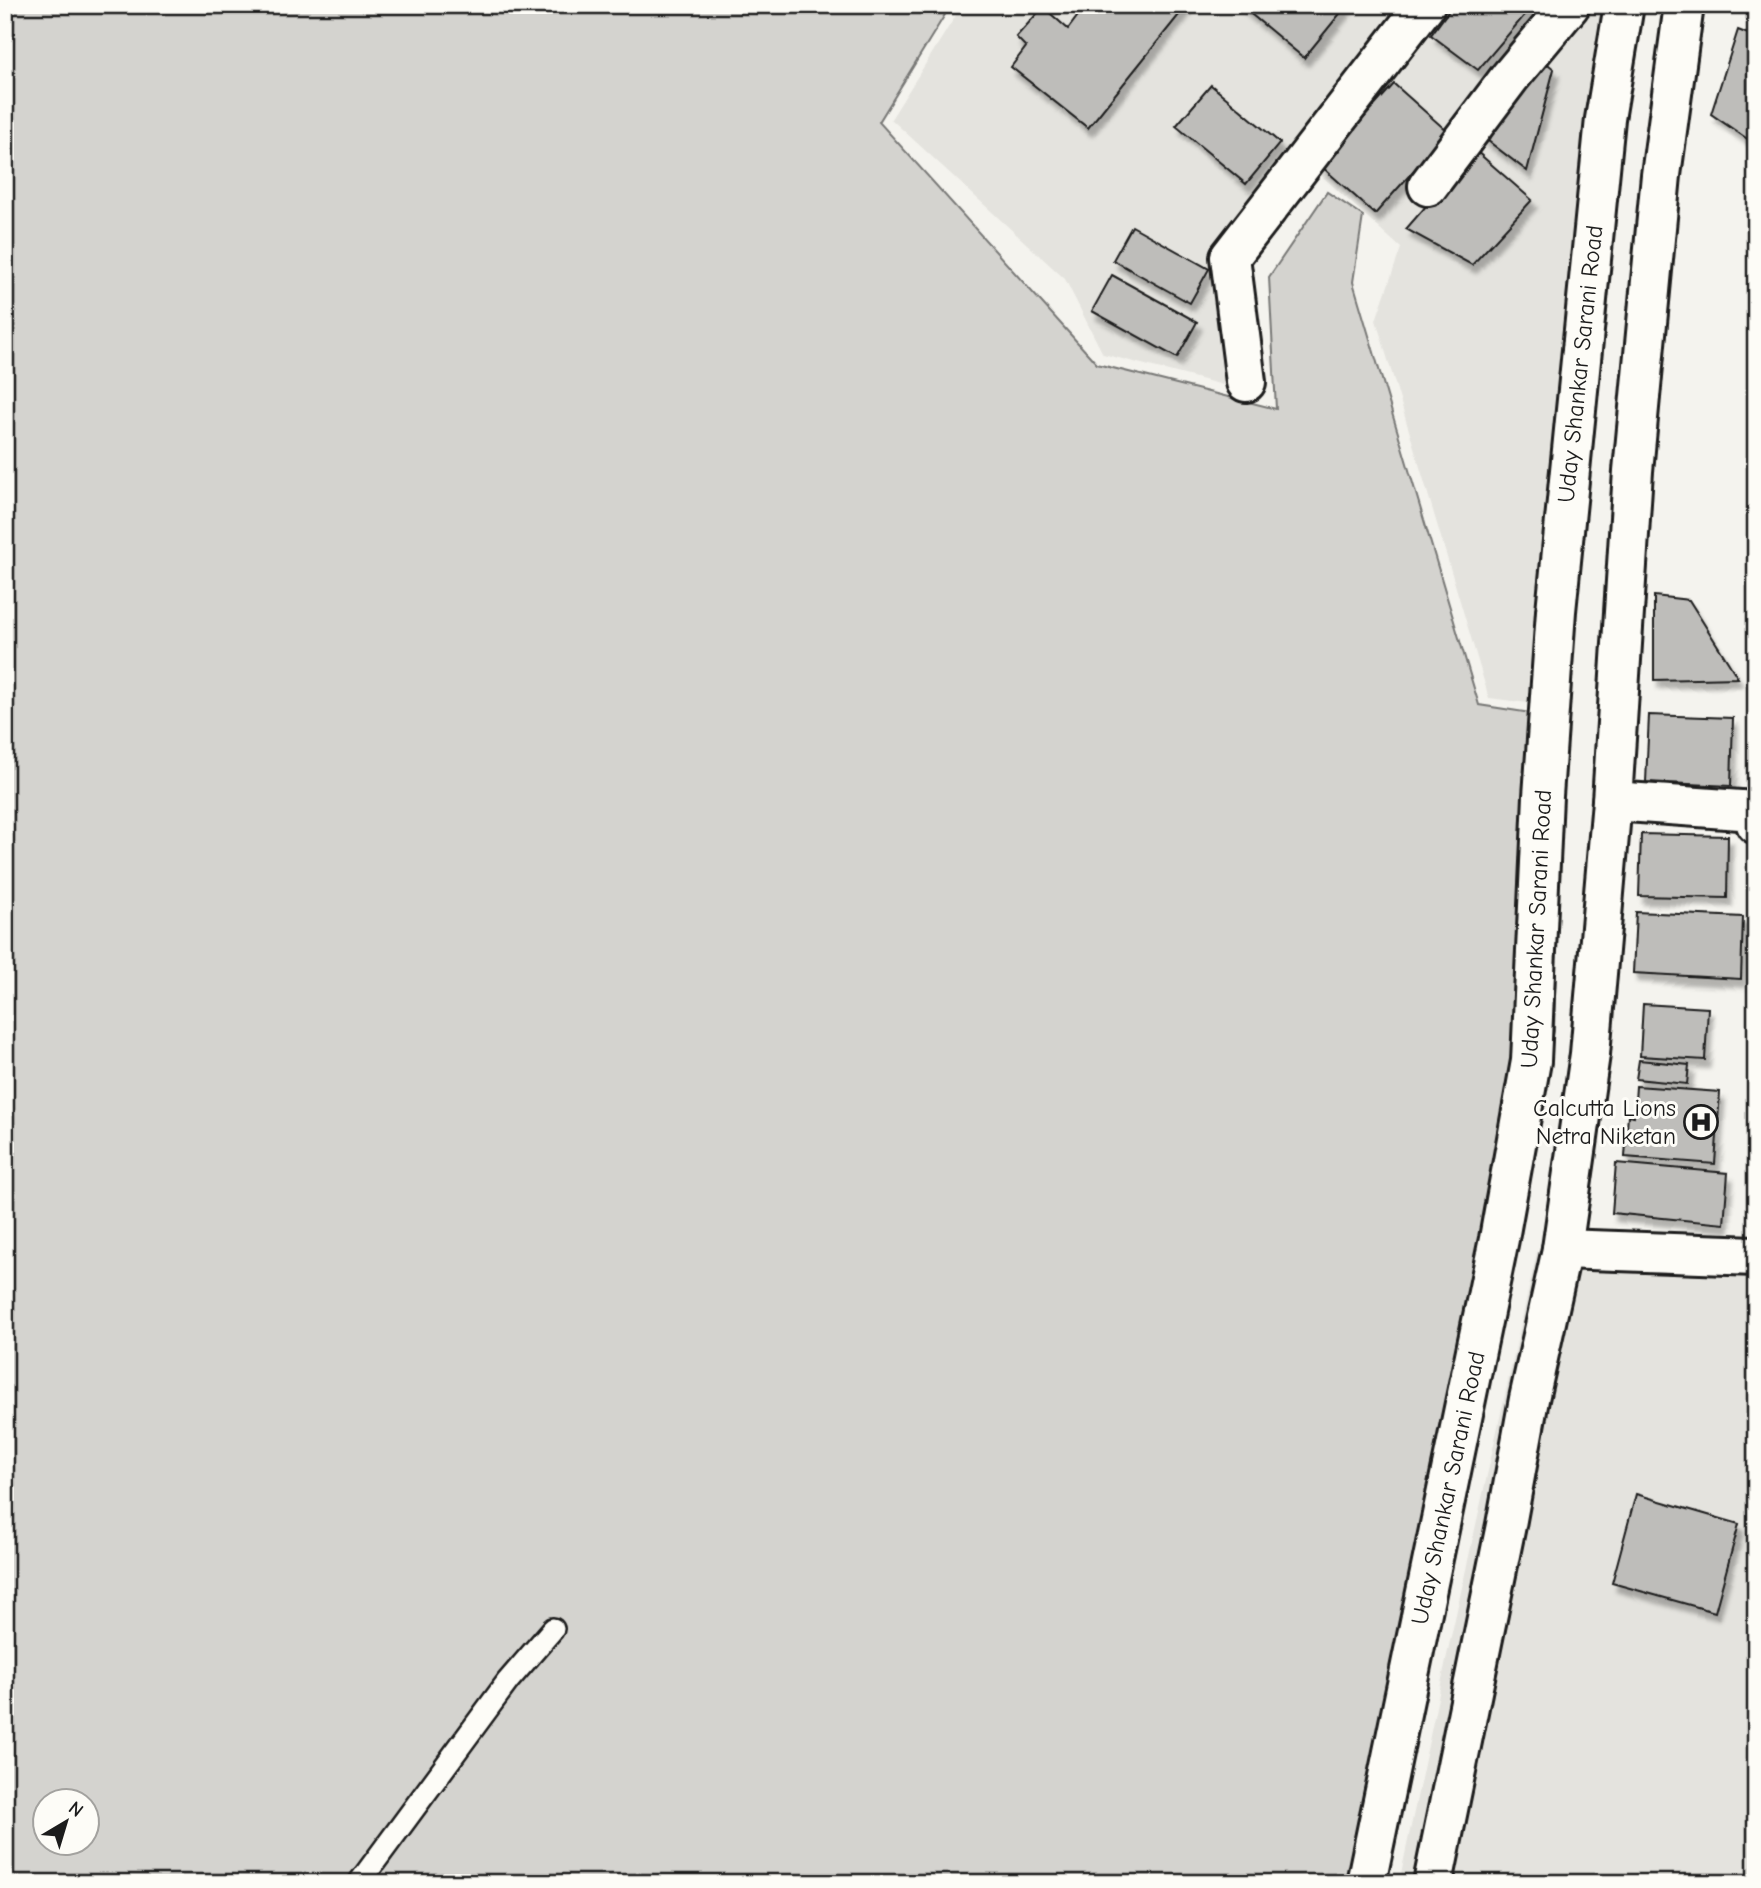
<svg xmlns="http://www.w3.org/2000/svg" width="1761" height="1888" viewBox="0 0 1761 1888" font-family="'Comic Neue',sans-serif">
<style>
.built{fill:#e4e3de}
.green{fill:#d4d3cf;stroke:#787876;stroke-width:2;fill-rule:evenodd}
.building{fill:#bebdba;stroke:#1c1c1c;stroke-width:2;filter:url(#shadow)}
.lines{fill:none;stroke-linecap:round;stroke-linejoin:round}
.lane-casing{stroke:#1c1c1c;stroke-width:26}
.street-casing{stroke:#1c1c1c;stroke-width:44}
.secondary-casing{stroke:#1c1c1c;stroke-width:44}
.lane{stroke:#fdfcf7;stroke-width:21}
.street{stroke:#fdfcf7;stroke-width:38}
.secondary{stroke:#fdfcf7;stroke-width:38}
.labels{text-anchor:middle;stroke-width:6;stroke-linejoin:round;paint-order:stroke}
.street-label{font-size:24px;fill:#1c1c1c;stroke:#fdfcf7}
.poi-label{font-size:24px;fill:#1c1c1c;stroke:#fdfcf7;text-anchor:end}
</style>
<defs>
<filter id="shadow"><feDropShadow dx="4.5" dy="8" stdDeviation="2" flood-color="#0004"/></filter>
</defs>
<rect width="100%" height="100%" fill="#f4f3ee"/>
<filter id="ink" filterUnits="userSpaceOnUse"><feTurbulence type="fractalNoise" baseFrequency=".0143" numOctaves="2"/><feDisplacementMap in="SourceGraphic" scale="14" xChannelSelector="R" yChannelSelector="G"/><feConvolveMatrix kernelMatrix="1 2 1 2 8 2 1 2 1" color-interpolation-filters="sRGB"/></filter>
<g filter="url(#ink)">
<g class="built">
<path d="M952 5H1638L1616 157 1568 708 1489 698 1376 320 1401 248 1301 157 1219 254 1231 387 1103 354 1065 279 891 119 958 12Z"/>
<path d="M1537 1252 1756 1261V1883H1399L1450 1641Z"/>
</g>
<path class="green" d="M5 5H936L946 13 879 122 1097 364 1276 409 1269 277 1327 192 1363 216 1353 282 1479 705 1563 718 1554 1031 1370 1883H5ZM46 1800H88V1842H46Z"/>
<g class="building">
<path d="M1086 5 1096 8 1098 5H1187L1088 128 1011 67 1026 47 1016 37 1043 7 1068 29Z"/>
<path d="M1240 5H1347L1304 58Z"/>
<path d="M1453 5H1560L1559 9 1529 10 1478 70 1431 35Z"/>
<path d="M1738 30 1756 37V136L1752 142 1711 114Z"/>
<path d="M1544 61 1554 69 1527 171 1483 137Z"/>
<path d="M1394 84 1448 132 1375 214 1321 166Z"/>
<path d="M1211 85 1280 143 1246 184 1176 126Z"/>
<path d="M1475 150 1532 200 1472 265 1406 229Z"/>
<path d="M1132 226 1209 269 1190 303 1113 260Z"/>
<path d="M1112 275 1197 322 1177 358 1092 311Z"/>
<path d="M1654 596 1689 600 1738 678 1654 680Z"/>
<path d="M1649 715 1733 718 1731 786 1646 782Z"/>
<path d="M1641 834 1728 836 1727 898 1639 896Z"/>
<path d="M1636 912 1743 917 1741 979 1633 973Z"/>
<path d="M1643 1004 1708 1008 1705 1060 1640 1056Z"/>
<path d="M1639 1060 1689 1065 1687 1084 1636 1079Z"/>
<path d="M1636 1086 1720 1092 1715 1164 1625 1157 1628 1115 1634 1116Z"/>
<path d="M1616 1163 1728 1173 1724 1224 1612 1213Z"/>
<path d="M1636 1494 1739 1524 1715 1612 1612 1583Z"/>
</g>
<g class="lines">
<g class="lane-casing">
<path id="lane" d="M359 1883 508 1681 553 1629"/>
</g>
<g class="street-casing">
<g id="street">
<path d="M1428 186 1510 77 1570 5"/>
<path d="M1246 382 1230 257 1425 5"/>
<path d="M1612 801 1755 811 1756 824"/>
<path d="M1562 1249 1756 1256"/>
</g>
</g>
<g class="secondary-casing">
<g id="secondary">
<path d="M1366 1883 1499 1239 1531 1061 1543 796 1556 611 1605 119 1624 5"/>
<path d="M1433 1883 1506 1525 1529 1399 1562 1249 1590 1054 1612 801 1633 471 1661 175 1684 5"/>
</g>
</g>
<use href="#lane" class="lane"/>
<use href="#street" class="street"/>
<use href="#secondary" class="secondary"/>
</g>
</g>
<defs>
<g id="hospital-ring" transform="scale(1.75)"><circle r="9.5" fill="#fdfcf7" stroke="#1c1c1c" stroke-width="1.5"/><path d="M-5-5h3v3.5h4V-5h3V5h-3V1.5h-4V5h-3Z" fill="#1c1c1c"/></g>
</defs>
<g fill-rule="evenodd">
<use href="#hospital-ring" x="1701" y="1122"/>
</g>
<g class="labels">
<g class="street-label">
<text transform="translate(1580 364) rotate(-84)" y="8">Uday Shankar Sarani Road</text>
<text transform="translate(1536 929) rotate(-87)" y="8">Uday Shankar Sarani Road</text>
<text transform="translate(1448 1488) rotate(-78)" y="8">Uday Shankar Sarani Road</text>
</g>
<g class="poi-label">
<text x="1676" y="1116">Calcutta Lions<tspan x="1676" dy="28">Netra Niketan</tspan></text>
</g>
</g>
<rect width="1761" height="1888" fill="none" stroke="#fdfcf7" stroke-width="28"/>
<rect x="14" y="14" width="1733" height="1860" fill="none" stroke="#1c1c1c" stroke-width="2.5" filter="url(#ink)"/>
<g transform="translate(66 1822) rotate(38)"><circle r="33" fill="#fdfcf7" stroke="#a3a29f" stroke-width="2"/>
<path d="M0-5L12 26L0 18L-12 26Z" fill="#1c1c1c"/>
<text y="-10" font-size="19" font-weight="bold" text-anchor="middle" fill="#1c1c1c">N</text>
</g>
</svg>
